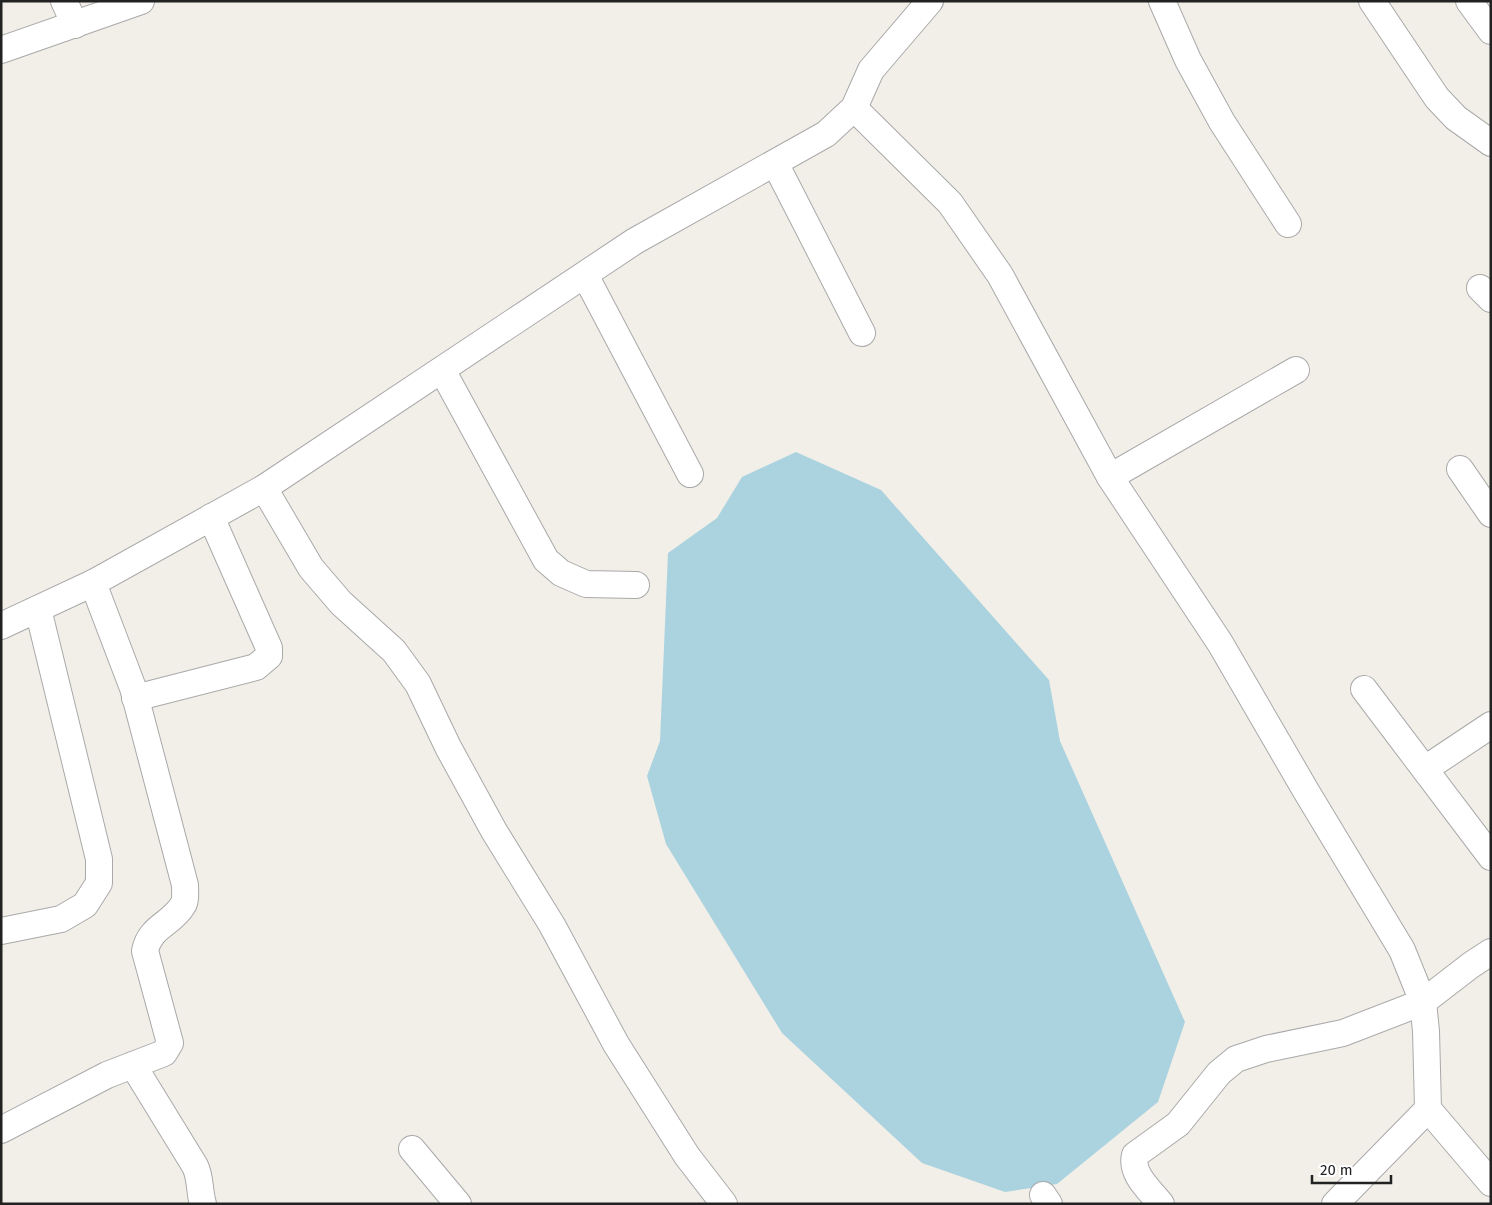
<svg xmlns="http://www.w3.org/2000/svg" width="1492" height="1205" viewBox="0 0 1492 1205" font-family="'Fira Sans',sans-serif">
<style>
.water{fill:#aad3df}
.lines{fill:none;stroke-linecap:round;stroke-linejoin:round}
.minor-casing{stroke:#a9a9a9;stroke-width:28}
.minor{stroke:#fff;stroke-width:26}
</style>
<rect width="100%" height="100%" fill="#f2efe9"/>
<path class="water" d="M796 452 881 490 1049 680 1060 741 1185 1022 1158 1102 1057 1184 1005 1192 922 1163 782 1033 666 844 647 776 660 741 668 553 717 518 742 477Z"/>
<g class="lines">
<g class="minor-casing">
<g id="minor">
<path d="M64 1 75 25"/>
<path d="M1162 1 1188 60 1222 122 1288 224"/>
<path d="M1372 1 1437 98 1456 118 1491 143"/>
<path d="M1469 1 1491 31"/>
<path d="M1 50 141 1"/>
<path d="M854 108 950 203 1000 275 1110 477 1296 370"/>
<path d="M775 163 862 333"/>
<path d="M585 275 690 474"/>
<path d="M1480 288 1491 299"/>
<path d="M442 370 546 560 561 573 586 584 636 585"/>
<path d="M1460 469 1491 514"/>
<path d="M1110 477 1220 643 1306 791 1402 950 1423 1002 1426 1031 1428 1109 1335 1204"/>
<path d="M264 488 311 568 341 603 394 651 418 684 448 747 494 831 552 925 616 1044 687 1156 724 1204"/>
<path d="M1 626 93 583 264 488 635 241 826 134 854 108 871 70 930 1"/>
<path d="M1364 689 1491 857"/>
<path d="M135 698 256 667 269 656V648L211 517"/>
<path d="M1425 769 1491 725"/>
<path d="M1 931 61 919 85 905 99 883V859L38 609"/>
<path d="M133 1065 195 1166C201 1178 199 1191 203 1204"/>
<path d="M1428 1109 1491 1183"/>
<path d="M1 1130 107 1075 164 1053 170 1043 145 951C150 926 171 925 183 905 186 901 185 891 185 885L133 688 93 583"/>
<path d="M412 1149 458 1204"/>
<path d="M1043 1195 1049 1204"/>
<path d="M1161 1204C1150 1190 1130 1174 1135 1155L1178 1124 1219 1073 1236 1059 1266 1049 1343 1033 1423 1002 1471 965 1491 952"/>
</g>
</g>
<use href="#minor" class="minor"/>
</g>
<rect width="1492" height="1205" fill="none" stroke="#222222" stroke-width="5"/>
<path d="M1312 1175v8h79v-8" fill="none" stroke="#222222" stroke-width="2.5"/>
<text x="1320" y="1175" font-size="15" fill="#222222" stroke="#ffffff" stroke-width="4" paint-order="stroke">20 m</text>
</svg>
